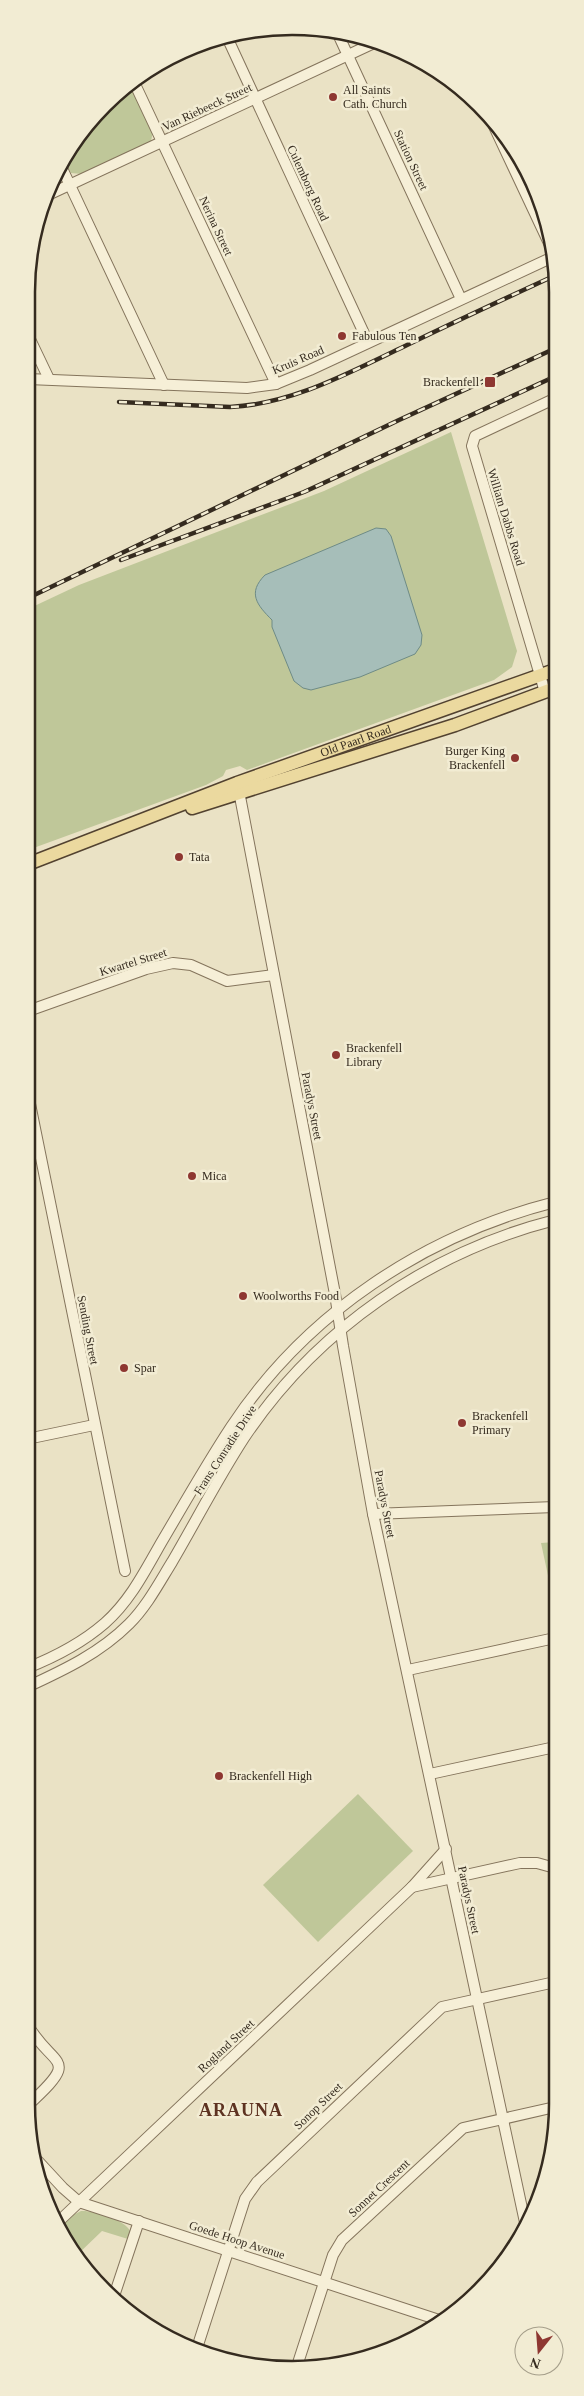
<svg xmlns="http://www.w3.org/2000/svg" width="584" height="2396" viewBox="0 0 584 2396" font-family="'Times New Roman',serif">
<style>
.green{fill:#bfc799}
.water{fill:#a6beb9;stroke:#6e8b86}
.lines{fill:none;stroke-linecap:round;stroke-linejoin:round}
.minor-casing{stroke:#84745c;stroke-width:12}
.major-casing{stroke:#524230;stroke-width:15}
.minor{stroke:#f6efd7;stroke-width:10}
.major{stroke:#ebd99f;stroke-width:12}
.rail-casing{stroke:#352b1f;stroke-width:4.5}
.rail{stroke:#f2ecd3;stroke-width:2.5;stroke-dasharray:8;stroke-linecap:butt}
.poi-dot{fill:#8e3731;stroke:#f2ecd3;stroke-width:2}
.labels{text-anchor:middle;stroke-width:5;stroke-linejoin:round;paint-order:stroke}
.poi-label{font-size:12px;fill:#352b1f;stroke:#f2ecd3;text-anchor:start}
.street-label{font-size:12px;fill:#352b1f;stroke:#f2ecd3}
.district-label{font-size:18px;font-weight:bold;letter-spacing:1px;fill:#5e3322;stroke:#f2ecd3}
.rim{fill:none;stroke:#352b1f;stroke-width:2.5}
</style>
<rect width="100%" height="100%" fill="#eae2c5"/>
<g class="green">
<path d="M129 82 153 132 151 141 82 174 71 173 63 158Z"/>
<path d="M451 432 517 651 512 667 494 680 247 770 240 766 226 770 223 776 206 785 28 850V609L79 585 324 491Z"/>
<path d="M555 1542V1608L541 1543Z"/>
<path d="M358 1794 413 1851 318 1942 263 1885Z"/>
<path d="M81 2211C92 2210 126 2220 130 2231L128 2239 102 2231 77 2255 60 2227 73 2215Z"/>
</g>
<path class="water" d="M376 528 386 529 391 536 422 635 421 645 415 654 360 677 311 690 303 688 294 681 272 627V620C257 605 247 593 265 575Z"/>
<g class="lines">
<g class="minor-casing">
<g id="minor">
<path d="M337 32 461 299"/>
<path d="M226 35 368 342"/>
<path d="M133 80 276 384"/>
<path d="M491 120 555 256"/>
<path d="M60 164 164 385"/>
<path d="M50 194 374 43"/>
<path d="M28 335 49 379"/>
<path d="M28 379 247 388 276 384 310 370 555 256"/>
<path d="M545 692 472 446 475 436 556 398"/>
<path d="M238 786 335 1294 343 1346 373 1514 526 2227"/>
<path d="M28 1011 146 969 173 963 191 965 227 981 274 975"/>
<path d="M28 1094 125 1571"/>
<path d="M27 1439 94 1425"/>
<path d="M373 1514 555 1507"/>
<path d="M27 1668C55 1657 82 1643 105 1623 130 1601 145 1571 161 1543 184 1504 206 1465 231 1427 306 1313 425 1235 555 1202"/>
<path d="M408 1670 555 1638"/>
<path d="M27 1687C64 1670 100 1653 129 1624 147 1606 159 1583 172 1562 196 1521 218 1478 244 1438 317 1329 429 1252 555 1220"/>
<path d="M430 1774 555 1747"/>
<path d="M412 1887 520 1863H537L555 1868"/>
<path d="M26 2022C52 2070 84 2054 27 2106"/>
<path d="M38 2161 63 2188 79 2202 442 2321"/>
<path d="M57 2223 412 1887 446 1849"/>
<path d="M114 2296 139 2221"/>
<path d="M197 2348 245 2199 257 2182 442 2007 555 1982"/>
<path d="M297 2366 333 2255 342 2240 463 2128 555 2107"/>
</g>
</g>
<g class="major-casing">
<g id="major">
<path d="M192 808 455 725 555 688"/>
<path id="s1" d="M28 864 237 783 555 670"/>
</g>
</g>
<use href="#minor" class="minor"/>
<use href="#major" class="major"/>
<g class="rail-casing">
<g id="rail">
<path d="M119 402 230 407C292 404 346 374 401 348 452 323 504 299 556 275"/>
<path d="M121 560 304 492 556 376"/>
<path d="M28 598 399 420 556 348"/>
</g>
</g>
<use href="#rail" class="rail"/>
</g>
<g class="poi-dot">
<circle cx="333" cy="97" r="5"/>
<circle cx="342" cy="336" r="5"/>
<rect x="484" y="376" width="12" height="12" rx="2.5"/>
<circle cx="515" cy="758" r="5"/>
<circle cx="179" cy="857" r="5"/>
<circle cx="336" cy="1055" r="5"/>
<circle cx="192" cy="1176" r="5"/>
<circle cx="243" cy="1296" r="5"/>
<circle cx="124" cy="1368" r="5"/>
<circle cx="462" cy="1423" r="5"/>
<circle cx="219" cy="1776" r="5"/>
</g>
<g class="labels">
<g class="poi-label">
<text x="343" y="94">All Saints<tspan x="343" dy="14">Cath. Church</tspan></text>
<text x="352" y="340">Fabulous Ten</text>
<text x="479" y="386" text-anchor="end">Brackenfell</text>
<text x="505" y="755" text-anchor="end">Burger King<tspan x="505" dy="14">Brackenfell</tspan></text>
<text x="189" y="861">Tata</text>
<text x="346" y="1052">Brackenfell<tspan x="346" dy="14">Library</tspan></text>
<text x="202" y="1180">Mica</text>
<text x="253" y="1300">Woolworths Food</text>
<text x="134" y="1372">Spar</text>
<text x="472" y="1420">Brackenfell<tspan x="472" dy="14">Primary</tspan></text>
<text x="229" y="1780">Brackenfell High</text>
</g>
<g class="street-label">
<text transform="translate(207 107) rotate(-25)" y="4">Van Riebeeck Street</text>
<text transform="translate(411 160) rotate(65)" y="4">Station Street</text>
<text transform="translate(308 183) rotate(65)" y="4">Culemborg Road</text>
<text transform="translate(216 226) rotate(65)" y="4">Nerina Street</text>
<text transform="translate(298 360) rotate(-23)" y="4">Kruis Road</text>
<text transform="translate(506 517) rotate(73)" y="4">William Dabbs Road</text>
<text dy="4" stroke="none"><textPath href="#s1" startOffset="350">Old Paarl Road</textPath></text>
<text transform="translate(133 962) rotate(-17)" y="4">Kwartel Street</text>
<text transform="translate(312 1106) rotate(79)" y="4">Paradys Street</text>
<text transform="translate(88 1330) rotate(79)" y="4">Sending Street</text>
<text transform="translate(225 1450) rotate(-57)" y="4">Frans Conradie Drive</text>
<text transform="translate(385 1504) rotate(79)" y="4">Paradys Street</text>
<text transform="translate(469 1900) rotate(78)" y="4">Paradys Street</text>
<text transform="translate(226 2046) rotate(-43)" y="4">Rogland Street</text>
<text transform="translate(318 2106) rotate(-44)" y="4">Sonop Street</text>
<text transform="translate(379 2188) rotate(-43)" y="4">Sonnet Crescent</text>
<text transform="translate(237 2240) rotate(18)" y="4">Goede Hoop Avenue</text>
</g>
<g class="district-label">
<text x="241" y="2116">ARAUNA</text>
</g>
</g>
<path d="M0 0H584V2396H0ZM292 35H292A257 257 0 0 1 549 292V2104A257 257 0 0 1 292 2361H292A257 257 0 0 1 35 2104V292A257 257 0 0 1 292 35Z" fill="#f2ecd3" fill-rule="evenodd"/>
<path class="rim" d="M292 35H292A257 257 0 0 1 549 292V2104A257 257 0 0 1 292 2361H292A257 257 0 0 1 35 2104V292A257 257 0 0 1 292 35Z"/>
<g transform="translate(539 2351) rotate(197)"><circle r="24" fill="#f2ecd3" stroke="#a69f8b"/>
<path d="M0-4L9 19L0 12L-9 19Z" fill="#8e3731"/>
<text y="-8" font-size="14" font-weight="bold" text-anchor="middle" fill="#352b1f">N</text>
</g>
</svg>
